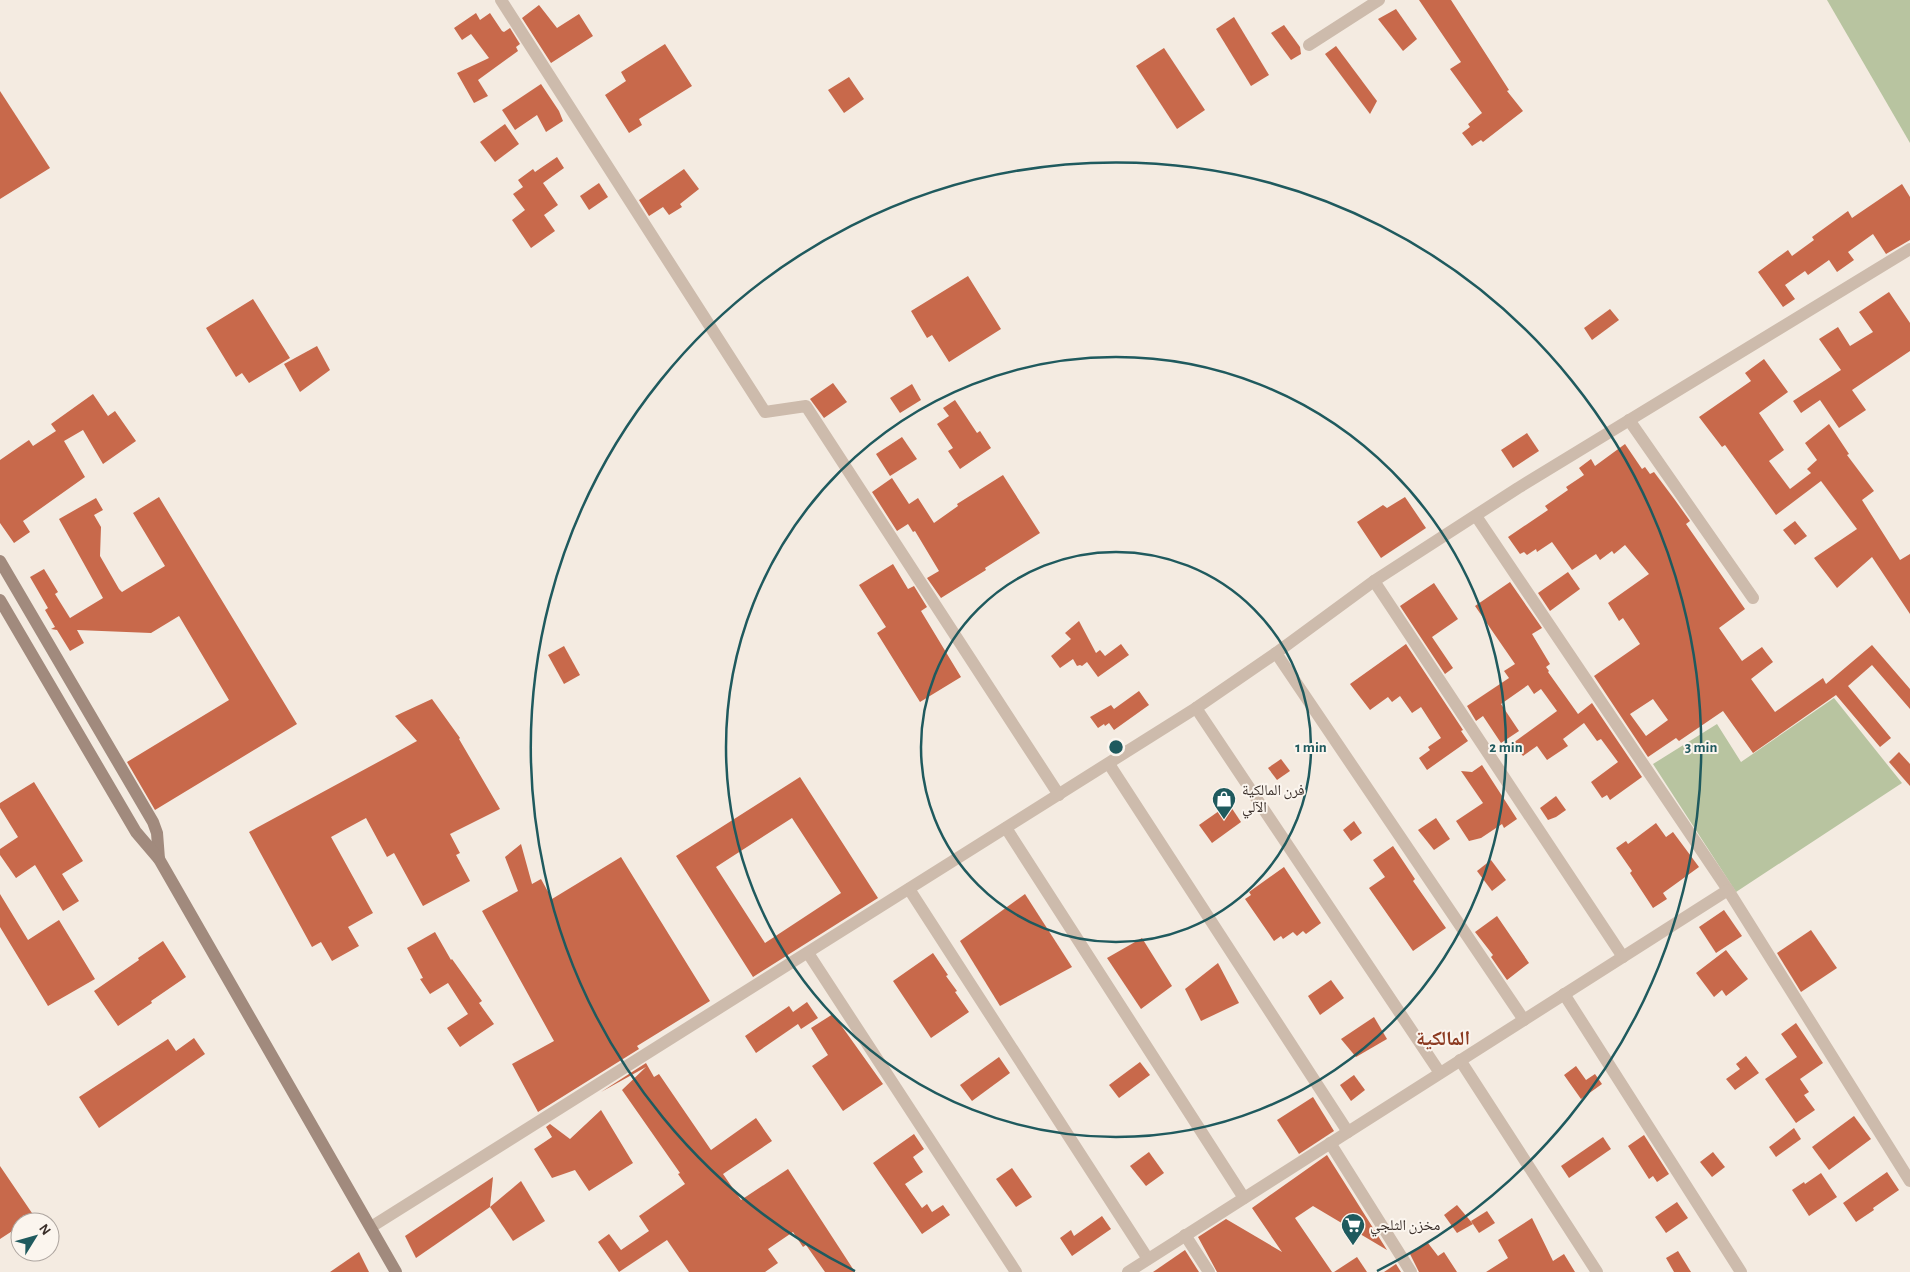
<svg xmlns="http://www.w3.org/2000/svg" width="1910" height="1272" viewBox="0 0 1910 1272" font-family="'Alegreya Sans','Noto Naskh Arabic',sans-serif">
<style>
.green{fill:#b8c4a0}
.building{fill:#c8694b;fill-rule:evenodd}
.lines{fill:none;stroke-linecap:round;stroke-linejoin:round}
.street{stroke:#cdbbac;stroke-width:12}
.secondary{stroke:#a18a7d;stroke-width:12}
.ring{fill:none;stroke:#1f5a5e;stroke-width:2.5}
.labels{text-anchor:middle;stroke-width:4;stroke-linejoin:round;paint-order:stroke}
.poi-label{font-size:15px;fill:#3b302b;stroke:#fbf5ee;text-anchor:start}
.district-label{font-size:20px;font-weight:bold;fill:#8c3b22;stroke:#fbf5ee}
.centre{fill:#1f5a5e;stroke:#fbf5ee;stroke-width:2.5}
.ring-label{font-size:15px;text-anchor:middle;font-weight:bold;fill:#1f5a5e;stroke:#fbf5ee;stroke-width:4;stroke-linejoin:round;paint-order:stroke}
</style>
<rect width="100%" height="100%" fill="#f4ebe1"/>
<g class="green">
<path d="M1827 0H1910V143Z"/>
<path d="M1834 698 1902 783 1736 892 1653 764 1717 724 1741 762Z"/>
</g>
<g class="building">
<path d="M1419 0H1451L1509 90 1507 91 1523 111 1483 142 1481 140 1472 146 1462 133 1470 127 1468 124 1482 113 1450 69 1461 62Z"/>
<path d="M539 5 557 28 579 14 593 36 551 63 522 18Z"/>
<path d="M1396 9 1417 39 1403 51 1378 19Z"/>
<path d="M476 13 480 20 490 13 502 31 504 32 510 28 520 44 516 47 518 51 478 80 488 96 474 103 457 73 489 58 471 34 462 40 454 28Z"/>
<path d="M1234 17 1269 75 1251 86 1216 29Z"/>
<path d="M1284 25 1300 47 1301 54 1291 60 1271 33Z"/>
<path d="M665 44 692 86 639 119 642 125 629 133 605 95 626 81 621 72Z"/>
<path d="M1336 46 1377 101 1370 114 1325 54Z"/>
<path d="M1164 48 1205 110 1177 129 1136 66Z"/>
<path d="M849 77 864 99 844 113 828 90Z"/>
<path d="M541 84 559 111 563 121 546 132 537 115 515 130 502 110Z"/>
<path d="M0 91 50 168 0 199Z"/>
<path d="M505 124 519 144 495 162 480 142Z"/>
<path d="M557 157 564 168 543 183 558 205 544 215 555 231 531 248 512 220 525 210 513 194 523 187 518 180 533 169 535 172Z"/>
<path d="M684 169 699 189 680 204 682 207 669 215 663 207 649 216 639 200Z"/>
<path d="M599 183 608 197 589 210 580 196Z"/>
<path d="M1902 184 1910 197V240L1886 254 1873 234 1848 252 1854 260 1837 272 1829 260 1808 275 1805 271 1785 285 1795 299 1783 307 1758 272 1788 250 1792 256 1814 240 1812 237 1848 211 1852 218Z"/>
<path d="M968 276 1001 329 949 362 932 335 927 338 911 311Z"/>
<path d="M1889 292 1910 323V351L1852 390 1866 410 1839 428 1820 400 1801 413 1793 401 1841 370 1819 339 1838 327 1850 346 1873 332 1859 312Z"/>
<path d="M253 299 290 358 249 383 242 373 236 377 206 328Z"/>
<path d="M1610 309 1619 320 1592 340 1584 328Z"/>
<path d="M317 346 330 370 300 392 284 364Z"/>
<path d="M1764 359 1788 392 1759 413 1784 450 1769 461 1790 489 1811 473 1807 469 1817 460 1805 443 1829 424 1849 454 1847 455 1874 491 1862 500 1900 560 1910 554V614L1872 557 1837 588 1814 558 1857 529 1821 481 1776 515 1725 445 1722 447 1699 417 1751 381 1745 373Z"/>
<path d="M833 383 847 402 824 418 810 399Z"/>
<path d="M912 384 921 400 900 413 890 398Z"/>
<path d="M93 394 108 416 115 411 136 441 103 464 83 430 64 441 85 477 23 521 30 532 14 543 0 523V460L29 440 33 446 56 431 51 424Z"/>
<path d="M955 400 977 433 980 431 991 448 960 469 948 451 953 448 937 424 949 416 943 408Z"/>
<path d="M1527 433 1539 451 1513 468 1501 450Z"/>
<path d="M902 437 917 459 890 476 876 454Z"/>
<path d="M1625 444 1642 469 1645 467 1650 474 1654 472 1675 500 1690 521 1686 524 1745 609 1719 628 1742 661 1762 647 1773 662 1751 679 1775 712 1823 678 1826 684 1872 645 1910 689V709L1872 665 1848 686 1891 738 1880 747 1836 695 1753 753 1723 711 1679 741 1676 738 1648 757 1594 676 1640 644 1623 618 1619 621 1608 603 1649 574 1625 545 1614 554 1612 551 1600 560 1596 554 1572 570 1552 542 1537 552 1536 549 1527 555 1524 552 1520 554 1508 537 1548 510 1545 506 1568 490 1566 487 1584 475 1579 468 1591 459 1595 466ZM1653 699 1668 720 1646 736 1630 714Z"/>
<path d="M1003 475 1040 533 985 568 986 570 941 598 927 578 939 571 915 531 913 532 908 524 897 531 872 492 892 478 909 504 918 498 934 523 958 506 957 504Z"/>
<path d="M159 497 297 724 155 810 127 762 229 700 179 616 151 633 77 630 84 643 70 651 57 630 51 629 55 627 45 610 48 608 30 577 44 569 58 592 55 594 70 618 103 598 59 519 96 498 103 510 94 515 101 527 100 556 119 589 122 592 165 566 133 513Z"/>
<path d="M1405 497 1426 528 1381 558 1357 522 1383 505 1387 508Z"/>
<path d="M1795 521 1807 536 1795 545 1783 530Z"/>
<path d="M893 564 908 589 914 586 927 607 921 611 961 677 920 702 877 633 886 627 859 585Z"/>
<path d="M1568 572 1580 589 1550 611 1538 593Z"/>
<path d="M1510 582 1542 628 1532 634 1550 664 1546 667 1549 671 1548 672 1578 714 1592 703 1642 777 1610 800 1607 795 1602 798 1591 782 1618 762 1601 739 1597 741 1584 723 1563 739 1568 746 1547 760 1537 746 1523 756 1513 743 1557 711 1541 689 1534 694 1528 685 1501 704 1519 731 1501 743 1483 716 1476 721 1467 706 1509 678 1504 671 1515 664 1475 606Z"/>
<path d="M1434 583 1458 619 1432 637 1453 668 1445 674 1400 606Z"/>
<path d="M1079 621 1096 653 1100 650 1105 656 1121 644 1129 655 1098 677 1087 662 1082 666 1080 665 1077 666 1073 659 1060 668 1051 656 1071 639 1065 633Z"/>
<path d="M1406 644 1463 730 1461 731 1468 741 1427 770 1419 758 1430 750 1428 747 1441 738 1421 707 1412 713 1400 696 1392 702 1388 697 1370 710 1350 684Z"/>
<path d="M564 646 580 675 564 684 548 655Z"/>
<path d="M1139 691 1149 705 1114 730 1109 723 1105 726 1104 724 1098 728 1090 717 1111 705 1114 709Z"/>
<path d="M432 699 460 738 459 739 500 809 450 834 460 853 456 855 470 881 423 906 394 853 387 857 366 818 331 837 373 913 348 927 359 946 332 961 321 942 312 947 249 832 417 741 395 716Z"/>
<path d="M1899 752 1910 764V786L1889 762Z"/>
<path d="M1281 759 1290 771 1277 780 1268 768Z"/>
<path d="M1482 765 1517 819 1504 828 1502 824 1481 838 1469 841 1456 821 1483 803 1461 771 1472 772Z"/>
<path d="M800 777 878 898 753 977 676 856ZM792 818 841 893 765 943 716 867Z"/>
<path d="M34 782 83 861 62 874 79 901 63 911 35 865 16 878 0 855V849L18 837 0 808V803Z"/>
<path d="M1556 796 1566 810 1556 817 1548 820 1540 808Z"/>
<path d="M1229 804 1241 822 1212 843 1199 825Z"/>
<path d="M1436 818 1450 839 1434 850 1418 830Z"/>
<path d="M1354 821 1362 833 1351 841 1343 830Z"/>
<path d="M1656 823 1666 837 1673 832 1699 867 1663 893 1667 899 1653 908 1630 873 1632 871 1616 848 1626 841 1628 844Z"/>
<path d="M521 844 532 884 541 879 552 899 621 857 710 1001 637 1046 639 1049 538 1112 512 1064 554 1041 482 911 518 891 505 857Z"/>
<path d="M1393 846 1415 879 1413 881 1446 928 1413 951 1369 888 1385 877 1373 860Z"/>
<path d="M1491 860 1506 880 1492 891 1477 871Z"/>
<path d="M1284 867 1321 923 1306 934 1303 931 1297 936 1293 932 1283 939 1281 936 1274 941 1245 899 1251 895 1249 892Z"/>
<path d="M0 894 28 940 59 920 95 979 48 1006 0 927Z"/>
<path d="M1025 894 1072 967 1000 1006 960 941Z"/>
<path d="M1724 910 1742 936 1716 953 1699 927Z"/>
<path d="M1497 916 1529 963 1507 980 1491 957 1493 955 1475 932Z"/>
<path d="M1811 930 1837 968 1801 992 1777 953Z"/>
<path d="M435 932 451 960 452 959 482 1001 479 1003 494 1024 460 1047 447 1028 468 1014 448 983 430 994 420 979 423 978 407 948Z"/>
<path d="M1142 938 1172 986 1141 1009 1107 958Z"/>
<path d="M163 941 186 977 151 1001 152 1003 118 1026 94 991 139 960 138 958Z"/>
<path d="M1726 950 1748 979 1726 996 1722 990 1714 997 1696 973Z"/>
<path d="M933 953 948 975 946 976 957 991 955 992 969 1012 931 1038 893 981Z"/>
<path d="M1218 963 1239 1003 1201 1021 1185 989Z"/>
<path d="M1331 980 1344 998 1320 1015 1308 996Z"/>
<path d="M807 1002 818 1018 801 1029 798 1024 756 1053 745 1036 789 1006 793 1012Z"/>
<path d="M833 1014 883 1084 843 1111 812 1066 828 1055 811 1028Z"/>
<path d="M1374 1017 1387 1039 1356 1057 1341 1039Z"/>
<path d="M1796 1023 1823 1063 1800 1079 1809 1092 1804 1095 1815 1110 1796 1123 1765 1079 1797 1057 1781 1034Z"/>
<path d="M194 1038 205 1054 99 1128 79 1097 168 1039 176 1051Z"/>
<path d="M1746 1056 1759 1073 1735 1090 1726 1079 1740 1069 1736 1064Z"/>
<path d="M999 1057 1010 1073 972 1101 960 1085Z"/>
<path d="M1140 1062 1150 1075 1119 1098 1109 1085Z"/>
<path d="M646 1063 654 1077 659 1074 711 1150 756 1118 772 1141 723 1174 741 1200 788 1169 855 1272H825L806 1245 803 1247 793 1232 768 1249 778 1263 765 1272H689L667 1240 619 1272 598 1242 609 1234 621 1250 649 1231 639 1216 685 1184 678 1174 680 1173 622 1090 646 1067 601 1092Z"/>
<path d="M1576 1066 1586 1080 1595 1074 1602 1084 1581 1099 1564 1075Z"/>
<path d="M1354 1075 1365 1090 1351 1101 1340 1085Z"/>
<path d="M1313 1097 1334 1131 1299 1154 1277 1120Z"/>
<path d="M601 1110 633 1163 589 1191 575 1170 552 1178 534 1149 552 1137 546 1127 550 1124 570 1139Z"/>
<path d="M1854 1116 1871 1139 1829 1170 1812 1147Z"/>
<path d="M1794 1128 1801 1139 1776 1157 1769 1147Z"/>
<path d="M914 1134 924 1149 913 1157 923 1172 905 1184 922 1208 927 1204 932 1212 943 1205 950 1215 922 1234 873 1163Z"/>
<path d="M1644 1135 1669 1174 1657 1182 1653 1176 1649 1179 1628 1146Z"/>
<path d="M1603 1137 1611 1149 1569 1178 1561 1166Z"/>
<path d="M1149 1152 1164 1173 1146 1186 1130 1166Z"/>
<path d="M1713 1152 1725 1167 1712 1177 1700 1162Z"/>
<path d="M1327 1155 1387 1250 1313 1206 1295 1218 1332 1272H1217L1198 1237 1226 1219 1282 1252 1252 1208Z"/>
<path d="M0 1166 34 1216 26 1222H20V1226L0 1239Z"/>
<path d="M1012 1168 1032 1197 1016 1207 996 1179Z"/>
<path d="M1887 1172 1899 1190 1873 1208 1874 1210 1856 1222 1843 1203Z"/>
<path d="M1821 1173 1837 1197 1809 1216 1792 1190 1804 1182 1805 1184Z"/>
<path d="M493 1177 490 1207 416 1258 405 1236Z"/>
<path d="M521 1181 545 1221 513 1241 490 1207Z"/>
<path d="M1677 1202 1688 1218 1666 1233 1655 1217Z"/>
<path d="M1457 1205 1473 1224 1457 1233 1444 1215Z"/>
<path d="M1487 1211 1495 1223 1479 1233 1471 1221Z"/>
<path d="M1102 1216 1111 1229 1072 1256 1060 1238 1071 1230 1074 1236Z"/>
<path d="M1532 1218 1553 1261 1564 1254 1575 1272H1486L1508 1258 1498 1240Z"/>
<path d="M1428 1243 1438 1256 1444 1252 1457 1272H1419L1410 1254Z"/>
<path d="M1185 1250 1199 1272H1153Z"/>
<path d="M1678 1251 1691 1272H1674L1666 1258Z"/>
<path d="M359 1252 369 1272H330Z"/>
<path d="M1357 1257 1367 1272H1334Z"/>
<path d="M1396 1264 1401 1272H1384Z"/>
</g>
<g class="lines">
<g class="street">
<path d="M501 0 765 412 806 406 1059 795"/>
<path d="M1309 45 1379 0"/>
<path d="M1629 420 1753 598"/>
<path d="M1476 516 1728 890 1910 1181"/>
<path d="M1374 581 1623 957"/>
<path d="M1276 653 1524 1020"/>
<path d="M1196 708 1440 1073"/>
<path d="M1109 764 1348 1132"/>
<path d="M1006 828 1244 1198"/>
<path d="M909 889 1148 1259"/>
<path d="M808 953 1016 1272"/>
<path d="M1564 994 1741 1272"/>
<path d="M1460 1060 1597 1272"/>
<path d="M1330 1143 1411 1272"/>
<path d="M371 1227 1196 708 1276 653 1374 581 1518 488 1910 249"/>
<path d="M1185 1235 1209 1272"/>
<path d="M1128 1272 1728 890"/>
</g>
<g class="secondary">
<path d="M0 561 153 822 157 833 159 859"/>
<path d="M0 600 136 832 159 859 396 1272"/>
</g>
</g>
<g class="ring">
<circle cx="1116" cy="747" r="195"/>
<circle cx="1116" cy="747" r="390"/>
<path d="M855 1271A585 585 0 1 1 1377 1271"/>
</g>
<defs>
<g id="shop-pin" transform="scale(1.25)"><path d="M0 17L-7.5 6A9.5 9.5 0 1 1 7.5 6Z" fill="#1f5a5e" stroke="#fbf5ee"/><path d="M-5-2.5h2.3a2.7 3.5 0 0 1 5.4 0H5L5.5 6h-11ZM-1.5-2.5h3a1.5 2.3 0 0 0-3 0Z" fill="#fff"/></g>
<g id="supermarket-pin" transform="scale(1.25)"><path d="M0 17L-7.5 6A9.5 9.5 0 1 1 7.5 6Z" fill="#1f5a5e" stroke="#fbf5ee"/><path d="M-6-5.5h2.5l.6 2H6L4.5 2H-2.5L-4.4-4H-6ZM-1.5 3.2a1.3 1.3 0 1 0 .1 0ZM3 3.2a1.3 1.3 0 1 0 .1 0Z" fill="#fff"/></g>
</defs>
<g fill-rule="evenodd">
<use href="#shop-pin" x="1224" y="799"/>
<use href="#supermarket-pin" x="1353" y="1225"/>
</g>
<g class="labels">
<g class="poi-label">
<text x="1242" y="795">فرن المالكية<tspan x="1242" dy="17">الآلي</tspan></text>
<text x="1370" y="1230">مخزن الثلجي</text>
</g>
<g class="district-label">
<text x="1443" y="1045">المالكية</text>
</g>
</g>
<circle cx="1116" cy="747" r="8" class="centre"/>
<g class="ring-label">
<text x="1311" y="752">1 min</text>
<text x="1506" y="752">2 min</text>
<text x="1701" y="752">3 min</text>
</g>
<g transform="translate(35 1237) rotate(53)"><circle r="24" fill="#fbf5ee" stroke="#aea6a0"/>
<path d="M0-4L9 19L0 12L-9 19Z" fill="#1f5a5e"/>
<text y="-8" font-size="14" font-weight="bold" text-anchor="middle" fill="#3b302b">N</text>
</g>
</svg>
